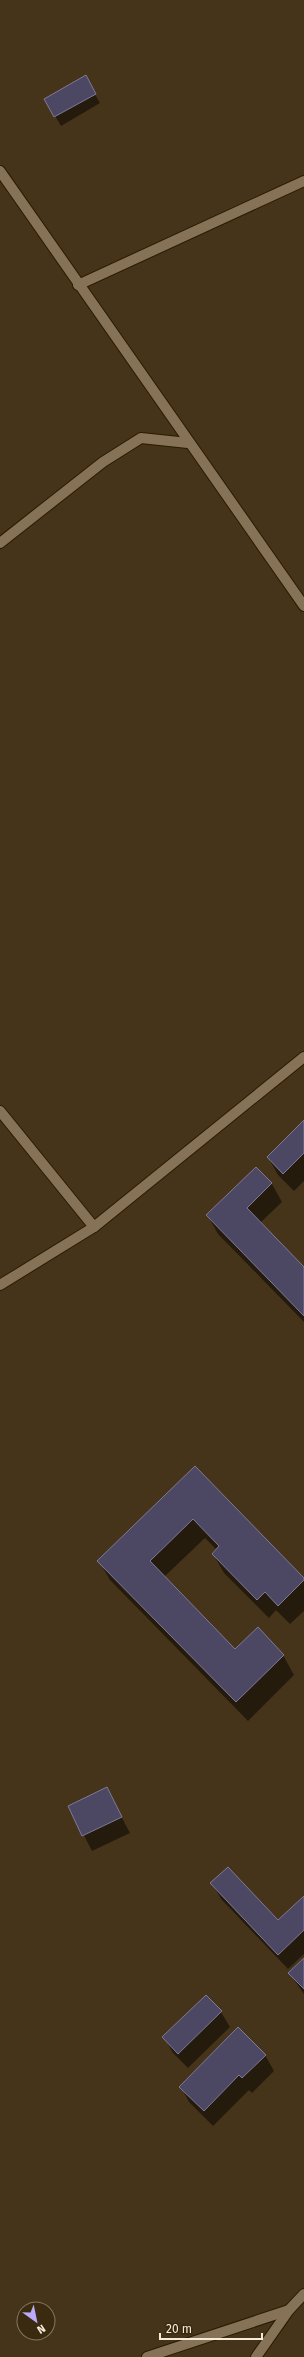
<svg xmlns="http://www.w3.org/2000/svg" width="304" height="2357" viewBox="0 0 304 2357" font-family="'Fira Sans',sans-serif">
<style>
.shadow{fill:#0007}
.building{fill:#4c4763;stroke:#7e7998}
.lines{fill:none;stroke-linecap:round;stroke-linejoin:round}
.minor-casing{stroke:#2b1b01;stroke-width:12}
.minor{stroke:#867357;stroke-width:10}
</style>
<rect width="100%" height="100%" fill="#453419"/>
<g class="shadow">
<path d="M85 77 100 103 61 126 45 99Z"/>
<path d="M304 1122V1181L294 1191 278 1175 268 1157Z"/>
<path d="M256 1168 272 1184 282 1202 260 1223 304 1268V1322L218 1234 208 1216Z"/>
<path d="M195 1468 304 1579V1611L290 1624 276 1610 269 1618 224 1573 213 1554 217 1550 205 1538 164 1577 235 1650 283 1655 294 1675 248 1721 110 1580 99 1561Z"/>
<path d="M106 1788 130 1833 92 1851 69 1806Z"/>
<path d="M212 1883 278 1921 304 1897V1954L288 1969 221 1899Z"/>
<path d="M304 1959V1994L290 1974Z"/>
<path d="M221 2012 230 2027 188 2068 173 2053 164 2037Z"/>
<path d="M265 2055 274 2071 252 2093 249 2090 213 2126 189 2102 181 2087Z"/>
</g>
<g class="building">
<path d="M86 75 96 94 54 117 44 99Z"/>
<path d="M304 1120V1153L283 1174 267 1157Z"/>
<path d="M256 1167 272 1183 247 1208 304 1267V1316L206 1215Z"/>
<path d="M195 1466 304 1578V1580L278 1606 265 1592 257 1600 212 1554 219 1546 193 1519 150 1561 235 1649 258 1627 284 1655 236 1702 97 1561Z"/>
<path d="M107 1787 122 1817 82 1836 68 1806Z"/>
<path d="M228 1867 278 1920 304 1896V1930L278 1955 210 1883Z"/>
<path d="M304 1958V1989L288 1973Z"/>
<path d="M206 1995 222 2011 178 2054 162 2037Z"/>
<path d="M238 2027 266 2055 242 2078 239 2075 204 2111 179 2087Z"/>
</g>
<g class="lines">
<g class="minor-casing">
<g id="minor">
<path d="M0 171 304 606"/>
<path d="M78 285 304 181"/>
<path d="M0 543 103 462 141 438 188 443"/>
<path d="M0 1111 94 1227"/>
<path d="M0 1285 94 1227 304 1057"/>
<path d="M147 2357 289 2310"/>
<path d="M256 2357 289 2310 304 2294"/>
</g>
</g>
<use href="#minor" class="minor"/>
</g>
<g transform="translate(36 2321) rotate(147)"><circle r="19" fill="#3a2a0f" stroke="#857761"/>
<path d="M0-3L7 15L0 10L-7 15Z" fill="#baaaf7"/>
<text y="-6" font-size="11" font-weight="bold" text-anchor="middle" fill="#f6ebdb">N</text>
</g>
<path d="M160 2333v6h102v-6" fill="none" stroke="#f6ebdb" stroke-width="2"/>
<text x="166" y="2333" font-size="12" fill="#f6ebdb" stroke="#3a2a0f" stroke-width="3" paint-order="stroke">20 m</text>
</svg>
